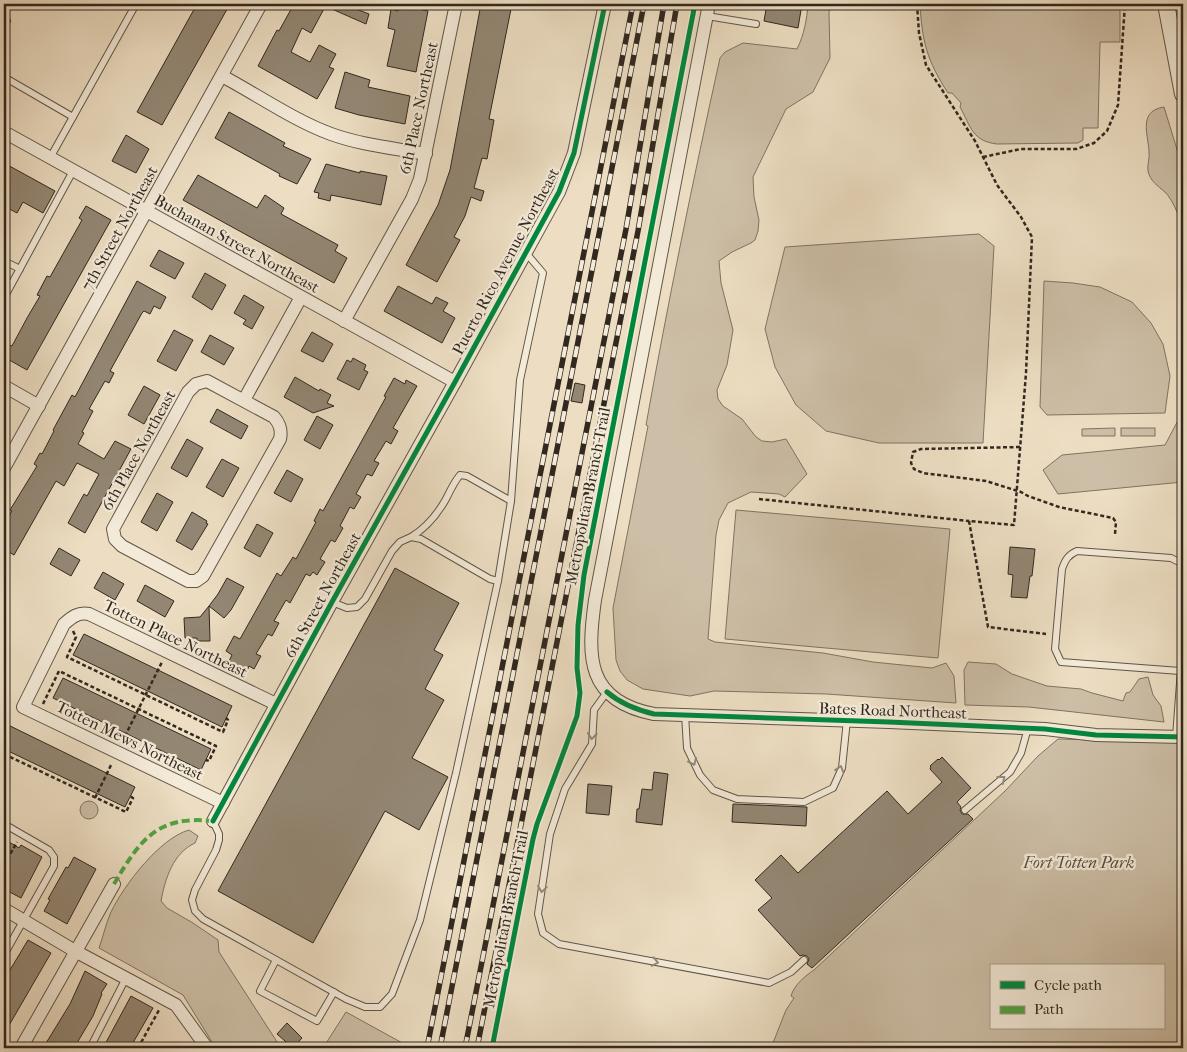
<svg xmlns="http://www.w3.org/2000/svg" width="1187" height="1052" viewBox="0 0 1187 1052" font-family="'IM FELL French Canon',serif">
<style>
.green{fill:#cdbfa7;stroke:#7f7463;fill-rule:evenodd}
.building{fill:#938774;stroke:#31281f}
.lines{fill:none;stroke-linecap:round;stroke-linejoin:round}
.service-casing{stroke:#605648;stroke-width:8}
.minor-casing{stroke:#605648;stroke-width:14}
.tertiary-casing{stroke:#605648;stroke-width:18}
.path{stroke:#31281f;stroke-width:2.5;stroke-dasharray:4 2.5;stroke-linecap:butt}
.service{stroke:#f3ead8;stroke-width:6}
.minor{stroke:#f3ead8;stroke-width:12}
.tertiary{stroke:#f3ead8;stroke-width:16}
.rail-casing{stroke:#31281f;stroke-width:5.5}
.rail{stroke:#f3ead8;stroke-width:4;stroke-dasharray:11;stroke-linecap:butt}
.quiet{stroke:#52a341;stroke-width:4;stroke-dasharray:8 4;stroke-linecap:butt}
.cycleway-casing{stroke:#f3ead8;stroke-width:8}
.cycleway{stroke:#00873e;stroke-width:5}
.oneway{stroke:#92897c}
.labels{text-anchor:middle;stroke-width:4.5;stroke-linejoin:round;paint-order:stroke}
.street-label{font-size:16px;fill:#31281f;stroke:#f3ead8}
.park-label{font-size:16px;font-style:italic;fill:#584e41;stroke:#f3ead8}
</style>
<rect width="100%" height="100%" fill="#eddec3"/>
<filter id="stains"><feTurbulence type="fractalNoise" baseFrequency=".004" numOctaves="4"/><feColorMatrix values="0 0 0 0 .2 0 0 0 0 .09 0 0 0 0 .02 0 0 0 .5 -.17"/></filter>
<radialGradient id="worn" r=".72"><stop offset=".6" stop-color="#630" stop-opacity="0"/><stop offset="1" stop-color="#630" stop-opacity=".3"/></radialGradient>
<g class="green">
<path d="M808 4H832L829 12 830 58 813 92 786 109 753 177 754 197 759 220 758 231 755 240 751 243 732 252 719 261 721 283 733 330 727 365 717 390 718 399 723 406 742 419 756 437 762 441 772 442 786 439 807 474 785 497 779 494 751 492 728 503 719 520 716 535 708 639 715 642 823 653 873 662 932 668 946 663 954 676 956 703 826 694 714 691 690 696 643 689 627 680 620 671 616 660 613 608 648 426 646 425C668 302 693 180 720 58L725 52 743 43 797 49C804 35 807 19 808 4Z"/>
<path d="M920 4H1120V42H1100L1098 128H1083V140L1078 143 997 144C972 141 971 127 960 107L961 103 952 93H948C927 61 922 41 920 4Z"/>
<path d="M1164 107 1183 169V235C1182 222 1174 201 1165 192 1158 186 1150 181 1148 171 1147 165 1150 158 1149 151 1148 134 1138 111 1164 107Z"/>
<path d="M979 234 994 246 983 443H879L826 431 796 405 775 367 765 329 785 247Z"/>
<path d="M1044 281 1073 283 1100 287 1132 302 1151 323 1163 344 1170 376 1165 413 1047 415 1040 407Z"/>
<path d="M1183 411V482L1058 494 1043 470 1062 455 1165 445Z"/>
<path d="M1115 428V436H1082V429Z"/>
<rect x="1121" y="428" width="34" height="8"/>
<path d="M736 510 950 529 938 658 725 639Z"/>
<path d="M968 662 996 664 1012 674 1047 686 1081 689 1092 693 1123 701 1126 693 1130 692 1139 679 1148 677 1153 695 1161 706 1164 722 1029 707 965 705 964 670Z"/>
<path d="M1058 739 1183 742V1048H771L786 1010 794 998 791 996C794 985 805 976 814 970L1005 791 1038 756ZM991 966H1163V1028H991Z"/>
<circle cx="89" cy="810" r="9"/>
<path d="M189 830 198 836 195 843C173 853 165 879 161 901L167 908 193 923 218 940 219 952 281 1048H234L212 1042 183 995 99 948C103 937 106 923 111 912 124 885 160 838 189 830Z"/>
<path d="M346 1012 406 1045 405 1048H323Z"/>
</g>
<g class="building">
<path d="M197 4H230L162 125 137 112Z"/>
<path d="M294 4H343L369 14 366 24 325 6 326 5 311 33 302 28 291 52 310 62 319 45 336 54 329 67 334 69 317 99 258 66 277 30 279 31Z"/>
<path d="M481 4H512L489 119 494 120 487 159 482 158 474 188 484 191 481 201 471 197 465 216 454 237 460 240 437 282 406 265 438 205 450 170Z"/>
<path d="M767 4H802L798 28 764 21Z"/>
<path d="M400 5 428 11 416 72 387 66 395 30 388 28 391 9 398 11Z"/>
<path d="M345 72 370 80 368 87 410 96 405 124 359 115 335 108Z"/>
<path d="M229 112 285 143 283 146 311 159 297 184 279 176 280 174 215 138Z"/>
<path d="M126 135 149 149 136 173 112 161Z"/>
<path d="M4 163 55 191 43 213 23 202 17 213 4 206Z"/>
<path d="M326 164 360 173V171L387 176 381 205 331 195 330 201 318 198 319 193 314 192Z"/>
<path d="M198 175 257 208 265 195 284 208 281 214 338 245 335 251 347 258 334 283 183 200Z"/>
<path d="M86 206 111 220 27 370 4 357V353L9 345 12 346 27 318 40 296 37 295 47 276 50 277 82 220 79 218Z"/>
<path d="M159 250 184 263 175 279 150 266Z"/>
<path d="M205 273 226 285 212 310 192 297Z"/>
<path d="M137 281 166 297 160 309 154 306 150 314 144 311 142 313 110 371 114 373 109 383 105 381 89 409 93 411 82 432 84 433 78 444 104 459 115 441 131 449 85 533 68 523 84 494 87 496 99 474 77 463 64 486 56 481 14 555 4 549V525L12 511 10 510 37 466 34 464 40 453 42 454 54 431 53 430 72 395 75 397Z"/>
<path d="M398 286 432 304 436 297 448 303 443 311 455 318 442 343 384 311Z"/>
<path d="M244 295 264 307 252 329 243 324 246 320 234 313Z"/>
<path d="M174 330 193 340 176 371 157 361Z"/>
<path d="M312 332 333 344 323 362 301 351Z"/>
<path d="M210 335 234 348 224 365 201 352Z"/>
<path d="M353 358 366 365 364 370 368 372 359 390 337 379 347 360 351 362Z"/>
<path d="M295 377 319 391 320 389 331 395 327 403 334 406 313 413 284 397Z"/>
<path d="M394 378 405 384 406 380 417 386 393 428 398 431 391 444 386 441 374 461 379 463 372 476 367 474 356 494 361 497 354 509 350 507 340 526 343 528 335 542 331 540 320 559 325 562 317 575 313 572 310 576 306 574 290 603 286 600 274 621 279 623 272 636 268 634 256 654 261 656 254 669 249 666 247 671 229 661 232 655 226 651 234 636 240 639 277 573 281 576 293 557 296 559 316 522 314 521 320 509 323 511 386 397 384 396Z"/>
<path d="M575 383 585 385 582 403 571 401Z"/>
<path d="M144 386 160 395 144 424 128 415Z"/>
<path d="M217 409 248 426 241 439 210 422Z"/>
<path d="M317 416 333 425 320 449 304 440Z"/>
<path d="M187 439 203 448 187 477 171 468Z"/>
<path d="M222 459 239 468 223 497 206 487Z"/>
<path d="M287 470 303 479 291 502 274 493Z"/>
<path d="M157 493 173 502 157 531 141 522Z"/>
<path d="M192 512 207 521 206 523 208 524 192 550 176 541Z"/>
<path d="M257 524 273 533 260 557 244 548Z"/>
<path d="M1010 547 1035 549 1032 576H1030L1027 598 1011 597 1013 575 1008 574Z"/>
<path d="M59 548 80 560 71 576 50 564Z"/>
<path d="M395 568 459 603 434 650 443 655 425 689 444 700 412 758 448 777 419 830 385 811 313 943 218 891Z"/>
<path d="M103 572 124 584 115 600 94 588Z"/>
<path d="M227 578 244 587 231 610 224 618 209 606 218 594Z"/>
<path d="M145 585 174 601 165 617 137 601Z"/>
<path d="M209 606 210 641H197V638H185L184 618 200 617Z"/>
<path d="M84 634 232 706 222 727 73 655Z"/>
<path d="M63 678 211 749 201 770 53 698Z"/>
<path d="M4 723 135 787 125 807 4 749Z"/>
<path d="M942 757 971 788 957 802 961 807 960 810 962 814H968L973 819 812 968 807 964 809 959 807 956 803 955 800 956 758 910 772 898 755 880 781 855 798 873 887 791 908 814 942 782 930 769 931 767 930 766 938 759 939 760Z"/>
<path d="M654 772 668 774 662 825 636 822 637 809H639L642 789 652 790Z"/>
<path d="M588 784 612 786 609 815 586 813Z"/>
<path d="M733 804 807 807 806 826 732 822Z"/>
<path d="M4 839 19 848 21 845 42 857 21 898 4 889Z"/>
<path d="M74 857 96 869 67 924 44 911 50 900 48 899 66 867 68 868Z"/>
<path d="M28 940 51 953 4 1034V980Z"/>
<path d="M85 971 107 984 101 993 102 994 93 1016 74 1048H43L70 1004Z"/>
<path d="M131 996 153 1008 130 1048H103Z"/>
<path d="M287 1023 302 1038 293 1048 277 1034Z"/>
</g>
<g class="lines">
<g class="service-casing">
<g id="service">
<path d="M707 16 756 24"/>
<path d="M4 26 7 21"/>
<path d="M4 77 73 117"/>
<path d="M50 158 136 4"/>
<path d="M4 261 20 269"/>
<path d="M4 298 73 171"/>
<path d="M411 537C426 528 437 515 446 499 450 491 454 482 460 475L467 476 511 501"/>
<path d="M332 602 347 608 357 607 365 599 392 551 400 542 411 537 421 539 490 579 498 581 511 501 520 380 543 273 526 253"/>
<path d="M1180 671 1061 662 1055 649 1062 569C1065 560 1068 555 1077 551L1171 558 1183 564"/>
<path d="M607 692 594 710 592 744 565 789 550 834 538 914 543 933 559 944 769 983 791 972 804 960"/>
<path d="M685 714 687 748 700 775 713 790 737 799 804 802 833 788 842 768 847 720"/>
<path d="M1176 737 1183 642"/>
<path d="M965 810 1010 772 1021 753 1028 728"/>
<path d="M213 821 219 834V840L216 850 195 890 192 900 195 911 203 919 346 999 365 1007H380L392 994 420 920 456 773 498 581"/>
<path d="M4 824 49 850 54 857V866L4 955"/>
<path d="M276 960 260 991 317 1021 334 992"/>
<path d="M90 1048 126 978"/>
</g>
</g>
<g class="minor-casing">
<g id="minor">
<path d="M709 4 595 600C587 657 586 701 654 714L889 722 1045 729 1096 735 1183 737"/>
<path d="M222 76C256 94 295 121 331 134 361 145 394 148 426 154"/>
<path d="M4 132 455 382"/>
<path d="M344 321 412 199 420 179 456 4"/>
<path d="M207 381 274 417C280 424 282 430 280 439L203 576 196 581H188L122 546 115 539 113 529 188 392 196 384Z"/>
<path d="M4 386 39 406"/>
<path d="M244 400 301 297"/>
<path d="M4 468 261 4"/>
<path d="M223 803 23 707 64 624C72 617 78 612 89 614L276 704"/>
<path d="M213 821 332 602 455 382 559 192 574 153 605 4"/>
<path d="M4 909 75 951 176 1005 207 1048"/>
<path d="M21 1048 114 884"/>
</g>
</g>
<g class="tertiary-casing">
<path id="tertiary" d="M1166 4 1183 94"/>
</g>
<g class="path">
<path d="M917 4 919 33 926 65 975 141 997 185 1021 217 1032 237 1026 373 1014 525 969 521 988 627 1046 634"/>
<path d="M983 157 1021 149H1076L1094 143 1107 131 1118 105 1125 4"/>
<path d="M1020 447 921 449 913 452 911 463 914 469 923 473 986 481 1021 492 1028 496 1059 507 1113 518 1116 522 1115 534"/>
<path d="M759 499 969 521"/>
<path d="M73 631 76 637 67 657 223 732 228 720 226 718"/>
<path d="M43 704 59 671 216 746 209 761 206 760"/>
<path d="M4 711 8 703"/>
<path d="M122 742 162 662"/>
<path d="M4 754 126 812 133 798 130 796"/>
<path d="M95 798 112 763"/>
<path d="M4 865 17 842"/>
<path d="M138 1048 159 1010"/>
</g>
<use href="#service" class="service"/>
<use href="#minor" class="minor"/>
<use href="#tertiary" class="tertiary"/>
<g class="rail-casing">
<g id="rail">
<path d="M427 1048 633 4"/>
<path d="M440 1048 644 4"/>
<path d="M465 1048 626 229 664 4"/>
<path d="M477 1048 638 231 677 4"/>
</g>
</g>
<use href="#rail" class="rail"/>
<g class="quiet">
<path d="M114 884C140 840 157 815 213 821"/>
<path d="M1180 1048 1183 1045"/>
</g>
<g class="cycleway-casing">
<g id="cycleway">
<path d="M607 692C621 704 637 710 654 714L889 722 1045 729 1096 735 1183 737"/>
<path d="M213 821 332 602 455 382 559 192 574 153 605 4"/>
<path d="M492 1048 533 839 537 824 577 716 580 693 577 668 578 625 584 575 695 4"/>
</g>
</g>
<use href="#cycleway" class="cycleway"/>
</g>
<defs><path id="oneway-chevron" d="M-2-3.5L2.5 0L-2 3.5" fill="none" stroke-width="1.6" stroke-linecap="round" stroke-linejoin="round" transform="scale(1.25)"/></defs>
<g class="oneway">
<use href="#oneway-chevron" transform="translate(592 736) rotate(96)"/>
<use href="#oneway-chevron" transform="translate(693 762) rotate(66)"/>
<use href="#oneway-chevron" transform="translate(840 769) rotate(-73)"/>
<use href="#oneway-chevron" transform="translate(1002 779) rotate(-38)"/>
<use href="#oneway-chevron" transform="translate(542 889) rotate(98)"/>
<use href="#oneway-chevron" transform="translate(655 962) rotate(11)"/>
</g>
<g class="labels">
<g class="street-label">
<text transform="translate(418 108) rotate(-78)" y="6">6th Place Northeast</text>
<text transform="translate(119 228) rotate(-61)" y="6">7th Street Northeast</text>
<text transform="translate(237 243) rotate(29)" y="6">Buchanan Street Northeast</text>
<text transform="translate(505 261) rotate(-62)" y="6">Puerto Rico Avenue Northeast</text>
<text transform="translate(138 450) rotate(-61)" y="6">6th Place Northeast</text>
<text transform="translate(587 496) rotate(-79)" y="6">Metropolitan Branch Trail</text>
<text transform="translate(322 595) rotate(-61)" y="6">6th Street Northeast</text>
<text transform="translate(176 638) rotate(26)" y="6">Totten Place Northeast</text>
<text transform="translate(893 710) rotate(2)" y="6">Bates Road Northeast</text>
<text transform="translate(130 740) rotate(26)" y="6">Totten Mews Northeast</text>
<text transform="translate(505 919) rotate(-79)" y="6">Metropolitan Branch Trail</text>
</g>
<g class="park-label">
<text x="1079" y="868">Fort Totten Park</text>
</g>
</g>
<rect width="1187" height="1052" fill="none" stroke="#eddec3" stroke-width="20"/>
<rect x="5" y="5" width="1177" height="1042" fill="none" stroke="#31281f" stroke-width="2.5"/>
<rect x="10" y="10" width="1167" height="1032" fill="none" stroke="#31281f"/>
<rect x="990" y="964" width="175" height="65" fill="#f3ead8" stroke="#a59c8e"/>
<rect x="1000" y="981" width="25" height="8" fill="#00873e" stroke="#a59c8e"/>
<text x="1034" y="990" font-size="15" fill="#31281f">Cycle path</text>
<rect x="1000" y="1006" width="25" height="8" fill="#52a341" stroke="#a59c8e"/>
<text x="1034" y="1014" font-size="15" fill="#31281f">Path</text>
<rect width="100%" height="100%" filter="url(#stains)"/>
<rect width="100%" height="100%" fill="url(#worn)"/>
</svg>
